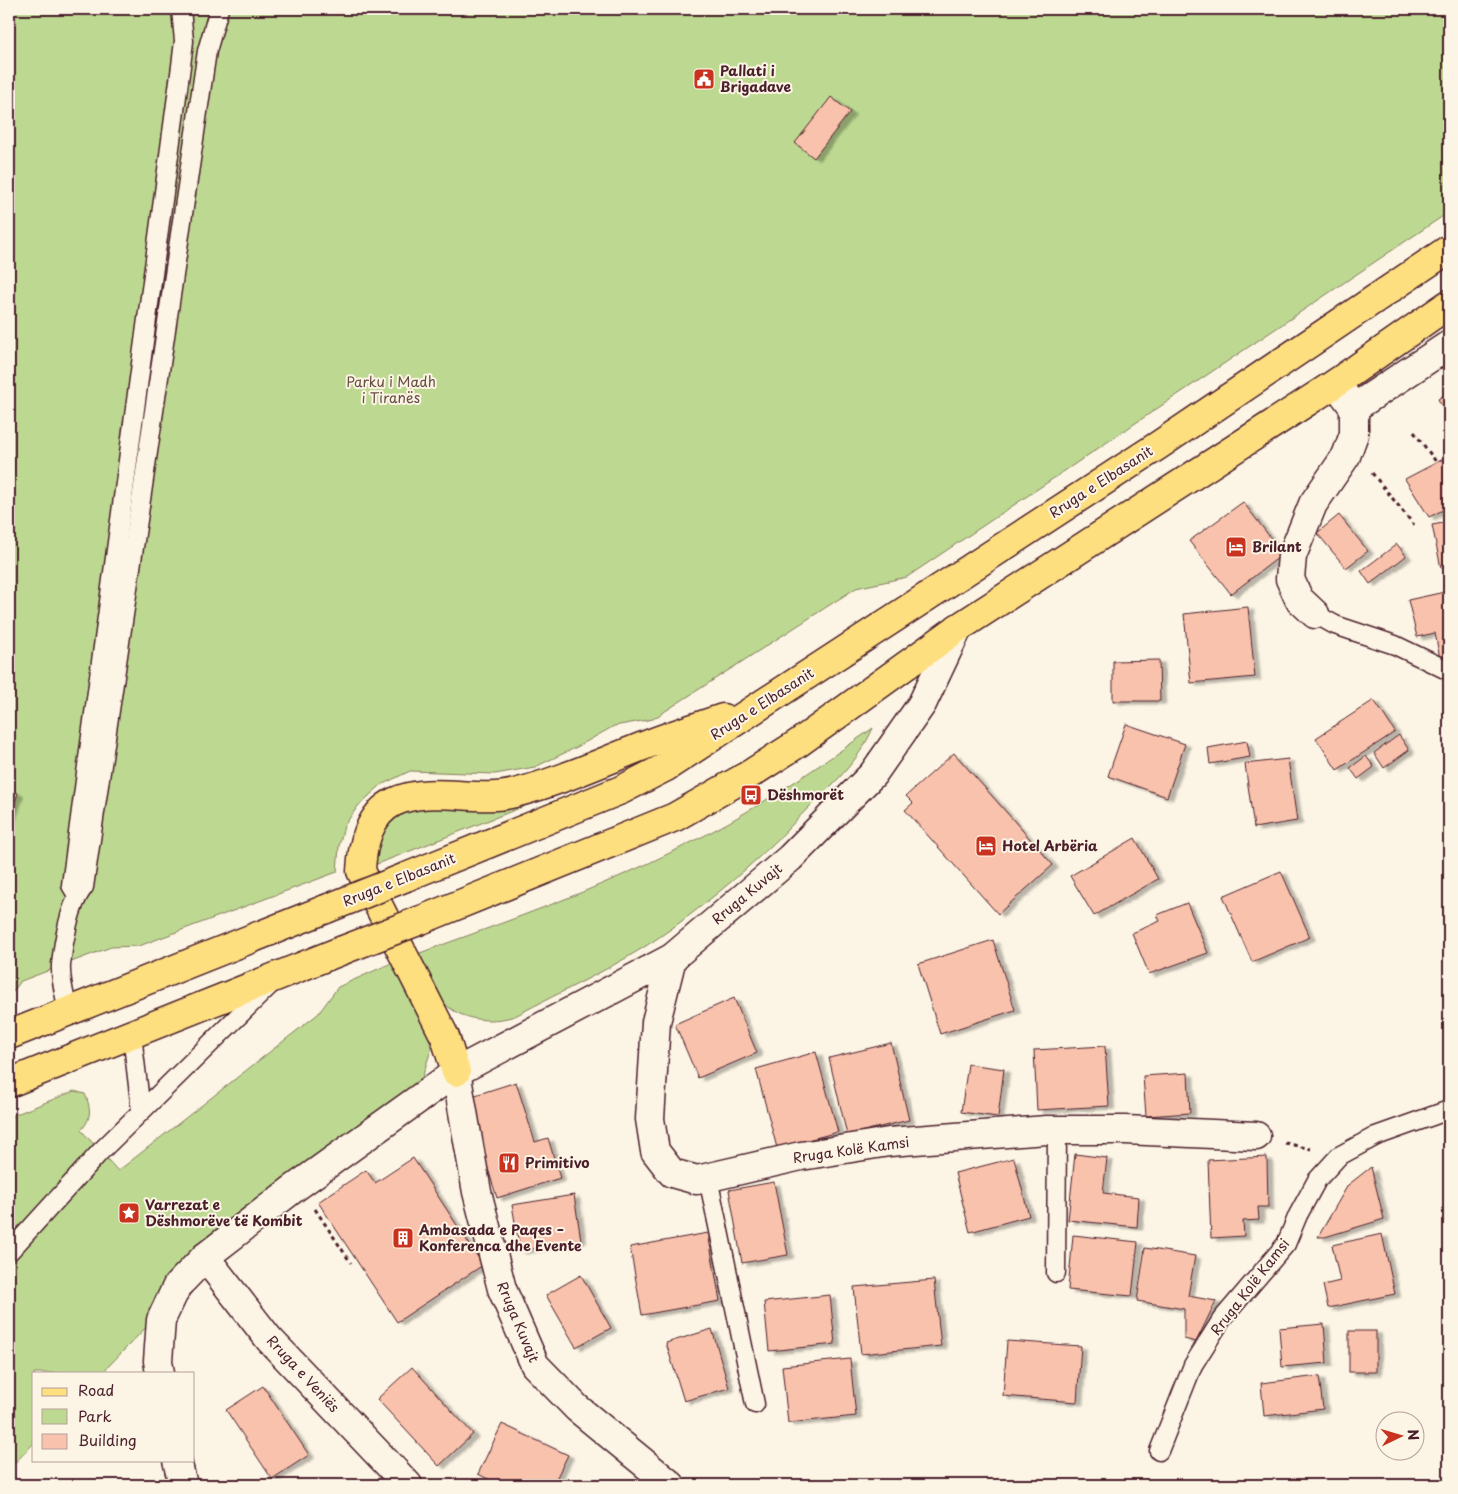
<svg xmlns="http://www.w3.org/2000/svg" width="1458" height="1494" viewBox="0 0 1458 1494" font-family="'Playpen Sans',sans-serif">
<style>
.green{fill:#bdd991;stroke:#847c5e}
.building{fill:#f9c2ac;stroke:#4a1f2b;filter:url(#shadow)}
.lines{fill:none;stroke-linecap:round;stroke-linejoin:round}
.lane-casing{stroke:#4a1f2b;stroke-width:21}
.street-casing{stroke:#4a1f2b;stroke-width:31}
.primary-casing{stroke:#4a1f2b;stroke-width:31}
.path{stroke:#4a1f2b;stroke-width:3;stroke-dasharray:4 4;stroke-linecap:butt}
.lane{stroke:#fcf5e5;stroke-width:18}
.street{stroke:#fcf5e5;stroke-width:28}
.primary{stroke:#fedf80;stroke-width:28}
.primary-bridge-casing{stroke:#4a1f2b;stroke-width:31;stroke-linecap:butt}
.primary-bridge{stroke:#fedf80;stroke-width:28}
.labels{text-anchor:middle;stroke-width:4;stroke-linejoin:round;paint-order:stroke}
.poi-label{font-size:14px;font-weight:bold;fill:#4a1f2b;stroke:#fcf5e5;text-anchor:start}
.park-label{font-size:14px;fill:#674e44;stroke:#fcf5e5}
.street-label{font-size:14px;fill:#4a1f2b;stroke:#fcf5e5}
</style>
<defs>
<filter id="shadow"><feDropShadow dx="5.5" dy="3" stdDeviation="1" flood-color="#0004"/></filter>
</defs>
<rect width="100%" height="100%" fill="#fcf5e5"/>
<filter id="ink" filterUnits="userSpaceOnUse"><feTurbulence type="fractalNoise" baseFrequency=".02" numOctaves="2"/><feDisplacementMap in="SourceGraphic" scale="10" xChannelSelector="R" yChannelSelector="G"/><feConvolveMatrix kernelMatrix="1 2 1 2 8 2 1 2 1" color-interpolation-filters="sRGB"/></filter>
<g filter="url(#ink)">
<g class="green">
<path d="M9 9H1449V212L907 577 856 588 653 719 614 726 577 747 535 767 495 774 410 771 381 785 358 806 344 826 339 846 337 872 139 946 111 947 21 981 9 997Z"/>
<path d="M873 728C857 764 834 783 806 810 795 821 784 834 772 845 738 877 700 909 661 936 616 967 564 990 515 1016 489 1024 456 1021 438 996 430 983 424 968 417 954 505 922 595 891 680 848 748 815 811 772 873 728Z"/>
<path d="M530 804 377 864 374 851 387 823 399 813 414 809 488 808Z"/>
<path d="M396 961 429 1035 431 1050 420 1084 151 1322 102 1373H34V1443L9 1469V1117L74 1091 85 1094C91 1108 92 1119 81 1130L118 1171 318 1014 338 987Z"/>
</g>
<g class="building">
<path d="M831 97 850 112 814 158 795 143Z"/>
<path d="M1449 392V420L1438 399Z"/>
<path d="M1449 456V507L1429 517 1405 479Z"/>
<path d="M1243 502 1283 554 1231 594 1189 541Z"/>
<path d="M1339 515 1368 551 1346 568 1317 533Z"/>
<path d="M1449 522V566L1441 568 1432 525Z"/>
<path d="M1397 544 1406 556 1370 584 1361 571Z"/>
<path d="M1449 591V657L1440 659 1435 633 1417 637 1408 600Z"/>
<path d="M1248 607 1255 677 1191 683 1184 614Z"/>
<path d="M1159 660 1160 701H1113V661Z"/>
<path d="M1374 700 1395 732 1337 770 1316 738Z"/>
<path d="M1126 724 1185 744 1167 797 1108 776Z"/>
<path d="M1399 735 1409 750 1384 768 1374 753Z"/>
<path d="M1247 741 1250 757 1210 764 1208 748Z"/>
<path d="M954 753 1053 865 998 914 905 810 913 803 906 796Z"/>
<path d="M1366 756 1374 767 1358 779 1350 768Z"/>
<path d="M1288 759 1297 821 1254 828 1245 764Z"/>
<path d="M1449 769V834H1448L1445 770Z"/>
<path d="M9 790 18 793 9 821Z"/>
<path d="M1135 838 1158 879 1094 916 1070 876Z"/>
<path d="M1281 871 1310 937 1252 962 1223 896Z"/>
<path d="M1187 903 1208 953 1149 974 1132 933 1160 921 1157 915Z"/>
<path d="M993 940 1015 1010 940 1034 918 964Z"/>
<path d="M734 998 757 1053 698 1078 675 1024Z"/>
<path d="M891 1043 909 1120 847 1135 829 1058Z"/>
<path d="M1105 1046 1109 1106 1037 1110 1034 1050Z"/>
<path d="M816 1052 838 1132 777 1148 756 1069Z"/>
<path d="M968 1064 1004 1069 998 1117 961 1112Z"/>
<path d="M1188 1073 1190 1113 1146 1116 1143 1076Z"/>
<path d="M516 1082 535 1142 548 1138 560 1178 497 1198 466 1098Z"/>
<path d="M1075 1154 1107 1158 1103 1193 1139 1197 1137 1227 1068 1220Z"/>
<path d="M1267 1157 1268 1207H1258L1259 1220 1243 1221 1244 1236 1211 1238 1208 1160Z"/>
<path d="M413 1158 483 1265 397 1322 318 1202 366 1170 375 1183Z"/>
<path d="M1014 1158 1029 1216 970 1232 955 1173Z"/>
<path d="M1371 1167 1384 1219 1325 1237H1318L1348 1185Z"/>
<path d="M774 1182 788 1255 742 1263 729 1190Z"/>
<path d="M574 1195 581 1240 520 1251 512 1205Z"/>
<path d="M708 1233 720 1301 642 1315 630 1247Z"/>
<path d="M1382 1234 1395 1294 1328 1308 1323 1285 1340 1281 1332 1245Z"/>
<path d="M1073 1235 1138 1242 1132 1296 1068 1290Z"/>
<path d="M1145 1248 1195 1256 1188 1296 1216 1301 1196 1342 1184 1339V1309L1137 1301Z"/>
<path d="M581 1275 611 1328 576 1347 546 1295Z"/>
<path d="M934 1280 941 1346 861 1354 854 1287Z"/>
<path d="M830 1295 835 1344 769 1351 764 1302Z"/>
<path d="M1324 1324 1327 1363 1282 1367 1279 1328Z"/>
<path d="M712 1329 729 1388 684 1401 666 1343Z"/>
<rect x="1349" y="1331" width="27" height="41"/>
<path d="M1007 1341 1081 1346 1077 1402 1003 1396Z"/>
<path d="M850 1359 856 1416 788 1423 782 1366Z"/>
<path d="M412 1367 473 1434 439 1466 377 1399Z"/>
<path d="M1319 1376 1323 1409 1264 1416 1261 1383Z"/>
<path d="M263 1386 309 1455 272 1479 226 1410Z"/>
<path d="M502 1424 568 1455 553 1485H500L478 1474Z"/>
</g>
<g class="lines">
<g class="lane-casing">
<g id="lane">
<path d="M1315 614 1335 625 1395 645 1449 671"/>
<path d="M77 895 71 885 181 66 184 41 181 9"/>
<path d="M68 1011C65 996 60 980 61 965 63 943 70 903 84 887L207 51 219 9"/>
<path d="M132 1035 141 1111"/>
<path d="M708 1178 755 1404"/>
<path d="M9 1252 100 1152 271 984"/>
<path d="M1056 1273 1057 1130"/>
<path d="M1159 1451 1193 1365 1222 1319 1286 1244 1298 1215 1317 1180 1339 1156 1376 1136 1449 1110"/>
</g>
</g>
<g class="street-casing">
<g id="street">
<path d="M1354 408 1449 345"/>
<path d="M1315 614 1299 599 1290 579 1292 556 1313 504 1346 456 1354 434V408L1336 383"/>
<path d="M672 958 656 1022 650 1119 655 1151 672 1173 697 1180 801 1156 889 1142 1047 1130H1125L1256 1136"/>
<path d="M456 1072 477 1192 502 1289 535 1365 577 1408 671 1485"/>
<path d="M205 1257 269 1339 408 1485"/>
<path d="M160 1373 158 1361 161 1320 177 1286 205 1257 293 1189 456 1072 672 958 790 858 873 774 922 704 958 628"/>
<path d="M177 1460 183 1485"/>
</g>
</g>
<g class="primary-casing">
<g id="primary">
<path d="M406 877 621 790 666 767 1159 445 1449 249"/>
<path d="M421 920 675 817 747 776 797 744 958 628 1336 383 1449 304"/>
<path d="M9 1035 326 909"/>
<path d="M456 1072 445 1037 361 871C362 846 369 814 394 802 432 785 476 803 515 793 562 781 606 760 651 743 675 734 699 726 723 718"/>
<path d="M9 1083 343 950"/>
</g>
</g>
<g class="path">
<path d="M1414 432 1437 463"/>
<path d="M1372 473 1414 525"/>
<path d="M1285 1143 1311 1149"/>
<path d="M315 1209 351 1263"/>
</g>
<use href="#lane" class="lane"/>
<use href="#street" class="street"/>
<use href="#primary" class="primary"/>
<g class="primary-bridge-casing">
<g id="primary-bridge">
<path d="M326 909 406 877"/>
<path d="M343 950 421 920"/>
</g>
</g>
<use href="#primary-bridge" class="primary-bridge"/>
</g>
</g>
<defs>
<g id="civic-square" transform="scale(1.125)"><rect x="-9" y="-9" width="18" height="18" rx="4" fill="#c8321e" stroke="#fcf5e5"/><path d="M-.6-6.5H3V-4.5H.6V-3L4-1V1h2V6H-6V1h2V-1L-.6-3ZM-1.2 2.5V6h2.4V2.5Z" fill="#fff"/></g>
<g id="hotel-square" transform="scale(1.125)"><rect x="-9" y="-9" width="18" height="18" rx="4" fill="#c8321e" stroke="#fcf5e5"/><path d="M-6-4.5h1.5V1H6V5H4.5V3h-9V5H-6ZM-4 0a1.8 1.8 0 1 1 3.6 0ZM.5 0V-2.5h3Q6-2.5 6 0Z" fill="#fff"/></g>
<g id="bus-square" transform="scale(1.125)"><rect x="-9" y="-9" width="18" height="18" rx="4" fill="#c8321e" stroke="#fcf5e5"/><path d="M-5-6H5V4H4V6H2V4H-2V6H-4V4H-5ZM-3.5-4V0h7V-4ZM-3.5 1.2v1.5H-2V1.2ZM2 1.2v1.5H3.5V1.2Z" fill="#fff"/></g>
<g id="restaurant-square" transform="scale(1.125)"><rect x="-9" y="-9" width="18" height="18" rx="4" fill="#c8321e" stroke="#fcf5e5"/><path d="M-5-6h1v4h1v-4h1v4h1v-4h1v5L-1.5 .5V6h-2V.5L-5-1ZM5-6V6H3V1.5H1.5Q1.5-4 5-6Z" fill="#fff"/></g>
<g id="sight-square" transform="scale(1.125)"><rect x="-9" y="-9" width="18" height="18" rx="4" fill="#c8321e" stroke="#fcf5e5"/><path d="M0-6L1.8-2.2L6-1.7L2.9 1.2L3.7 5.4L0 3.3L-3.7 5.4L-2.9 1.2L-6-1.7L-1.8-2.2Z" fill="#fff"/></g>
<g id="building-square" transform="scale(1.125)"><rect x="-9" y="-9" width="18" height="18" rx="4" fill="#c8321e" stroke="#fcf5e5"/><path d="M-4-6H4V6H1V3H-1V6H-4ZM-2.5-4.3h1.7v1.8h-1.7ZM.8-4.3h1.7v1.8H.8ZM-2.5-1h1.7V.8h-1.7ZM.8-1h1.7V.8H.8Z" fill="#fff"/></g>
</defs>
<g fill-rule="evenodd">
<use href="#civic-square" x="704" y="79"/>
<use href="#hotel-square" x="1236" y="547"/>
<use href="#bus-square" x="751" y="795"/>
<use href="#hotel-square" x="986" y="846"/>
<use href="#restaurant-square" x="509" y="1163"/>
<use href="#sight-square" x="129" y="1213"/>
<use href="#building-square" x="403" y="1238"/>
</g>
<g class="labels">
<g class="poi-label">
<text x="720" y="76">Pallati i<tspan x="720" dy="16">Brigadave</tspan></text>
<text x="1252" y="552">Brilant</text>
<text x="767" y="800">Dëshmorët</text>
<text x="1002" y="851">Hotel Arbëria</text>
<text x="525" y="1168">Primitivo</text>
<text x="145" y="1210">Varrezat e<tspan x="145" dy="16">Dëshmorëve të Kombit</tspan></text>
<text x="419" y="1235">Ambasada e Paqes –<tspan x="419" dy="16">Konferenca dhe Evente</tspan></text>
</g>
<g class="park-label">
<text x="391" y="387">Parku i Madh<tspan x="391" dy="16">i Tiranës</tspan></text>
</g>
<g class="street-label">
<text transform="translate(1101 482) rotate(-33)" y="5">Rruga e Elbasanit</text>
<text transform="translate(762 704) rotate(-33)" y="5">Rruga e Elbasanit</text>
<text transform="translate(399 880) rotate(-22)" y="5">Rruga e Elbasanit</text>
<text transform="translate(747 894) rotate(-40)" y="5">Rruga Kuvajt</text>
<text transform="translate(851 1150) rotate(-8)" y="5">Rruga Kolë Kamsi</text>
<text transform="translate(1250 1287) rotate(-52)" y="5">Rruga Kolë Kamsi</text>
<text transform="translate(518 1322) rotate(67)" y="5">Rruga Kuvajt</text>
<text transform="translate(303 1374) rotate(47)" y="5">Rruga e Veniës</text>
</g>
</g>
<rect width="1458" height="1494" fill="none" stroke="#fcf5e5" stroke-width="30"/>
<rect x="15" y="15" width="1428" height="1464" fill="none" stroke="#4a1f2b" stroke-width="2" filter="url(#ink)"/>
<rect x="32" y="1372" width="162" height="90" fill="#fcf5e5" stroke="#b59f9b"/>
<rect x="42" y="1388" width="25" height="8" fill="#fedf80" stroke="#b59f9b"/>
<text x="78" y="1396" font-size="15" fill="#4a1f2b">Road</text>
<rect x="42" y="1409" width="25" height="15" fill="#bdd991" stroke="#b59f9b"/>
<text x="78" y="1422" font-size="15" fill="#4a1f2b">Park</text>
<rect x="42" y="1434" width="25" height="15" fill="#f9c2ac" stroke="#b59f9b"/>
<text x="78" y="1446" font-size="15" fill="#4a1f2b">Building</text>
<g transform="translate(1400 1436) rotate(85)"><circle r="24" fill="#fcf5e5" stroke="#b59f9b"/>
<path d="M0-4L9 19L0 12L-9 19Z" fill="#c8321e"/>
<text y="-8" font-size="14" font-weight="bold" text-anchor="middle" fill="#4a1f2b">N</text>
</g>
</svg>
